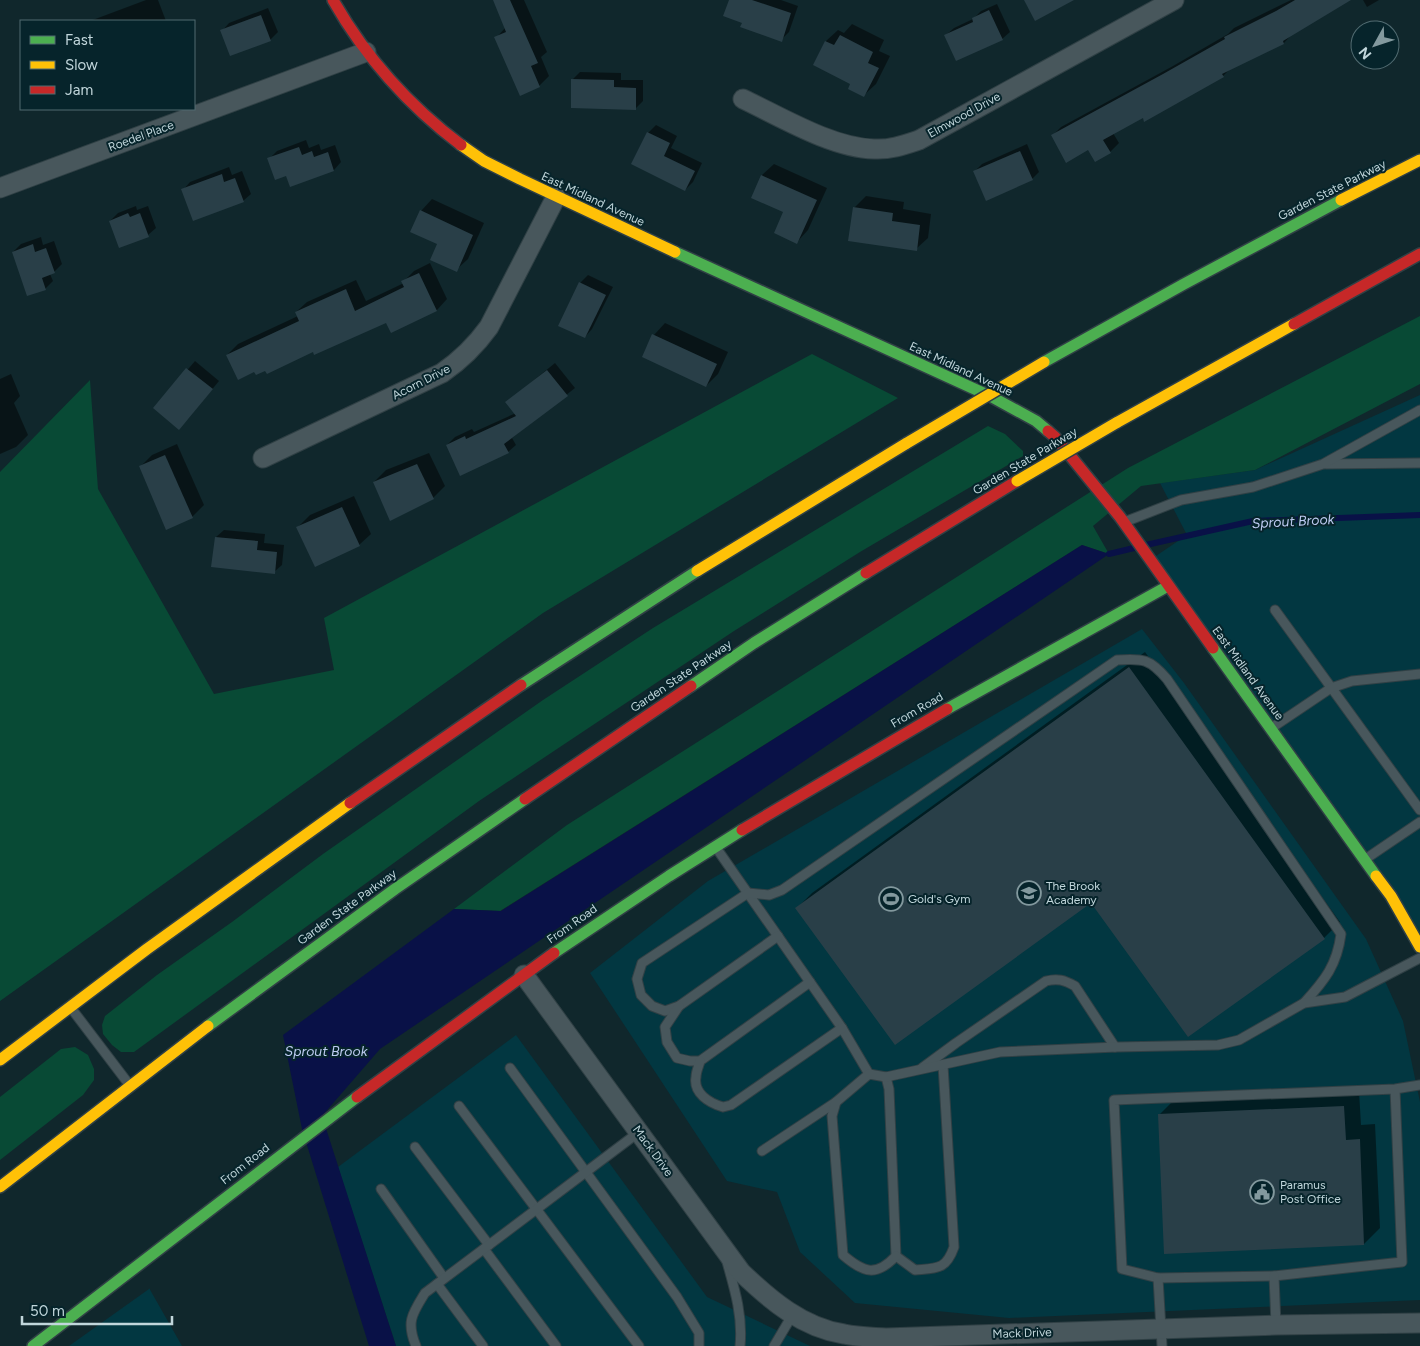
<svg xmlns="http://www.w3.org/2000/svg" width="1420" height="1346" viewBox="0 0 1420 1346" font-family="Figtree,sans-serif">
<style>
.built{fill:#023741}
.green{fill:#084a35}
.water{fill:#091147}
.shadow{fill:#0007}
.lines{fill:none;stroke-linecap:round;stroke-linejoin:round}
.stream{stroke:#091147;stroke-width:6}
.building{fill:#293f48}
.lane-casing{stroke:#304045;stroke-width:11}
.street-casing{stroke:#304045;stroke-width:21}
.fast-casing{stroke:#304045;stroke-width:14}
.slow-casing{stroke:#304045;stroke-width:14}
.jam-casing{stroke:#304045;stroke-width:14}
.lane{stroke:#48575c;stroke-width:9}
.street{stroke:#48575c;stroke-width:19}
.fast{stroke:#4caf50;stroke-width:11}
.slow{stroke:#ffc107;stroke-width:11}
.jam{stroke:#c62828;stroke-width:11}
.slow-bridge-casing{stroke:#304045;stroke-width:14;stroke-linecap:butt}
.slow-bridge{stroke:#ffc107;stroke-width:11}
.labels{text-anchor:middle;stroke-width:4;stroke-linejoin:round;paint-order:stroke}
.street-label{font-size:12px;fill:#c1d6db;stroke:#06242b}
.poi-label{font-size:12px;fill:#c1d6db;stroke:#06242b;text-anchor:start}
.water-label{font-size:14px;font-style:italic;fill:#bdcbf1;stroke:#06242b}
</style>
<rect width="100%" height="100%" fill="#10272c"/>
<g class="built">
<path d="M1420 395V947L1150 560 1187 535 1160 483 1255 470Z"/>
<path d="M1142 629 1184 683 1366 939 1403 1021 1420 1102V1300L1009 1318 855 1303 800 1252 777 1192 727 1181 590 973 708 881Z"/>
<path d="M516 1035 707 1297 810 1346H396L338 1167Z"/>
<path d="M149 1288 182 1346H69L149 1289Z"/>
</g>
<g class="green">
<path d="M1420 316V384L1255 470 1141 486 1093 526 1109 554 1082 545 500 911 454 909 567 825 1128 468Z"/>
<path d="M812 354 898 398 543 613 0 1001V472L90 380 98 489 214 694 334 670 324 618Z"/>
<path d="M988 426 1005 434 1023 451V456L860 552 734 631 479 801 134 1052H121L112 1045 103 1034 102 1025 105 1016 157 975 232 922 323 854 543 700 653 628Z"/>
<path d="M75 1047 88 1055 94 1069V1080L83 1095 0 1160V1097L61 1049Z"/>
</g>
<path class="water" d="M1082 545 1109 554 380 1049 322 1116 396 1346H369L302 1129 283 1035 454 909 501 911Z"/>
<g class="shadow">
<path d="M146 0H158L166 21H90Z"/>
<path d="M494 0H524L547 52 541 57 549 76 539 86 496 38 505 28Z"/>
<path d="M730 0H781L798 6 789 32 781 40Z"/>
<path d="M1291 0H1348L1292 34 1284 43 1231 68 1223 76 1113 133 1119 143 1110 152 1095 160 1089 149 1052 136 1061 127 1173 66 1228 34 1234 28Z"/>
<path d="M1363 0H1379L1367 7Z"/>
<path d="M997 4 1010 32 1002 39 946 35 954 28 973 19 981 11Z"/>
<path d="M268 8 278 32 270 40 222 31 229 23Z"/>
<path d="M852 24 884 40 879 51 890 56 876 84 864 95 852 83 814 65 826 41 838 30 844 33Z"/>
<path d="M580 72 621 73V80H643V101L636 108 572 80Z"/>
<path d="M656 125 677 136 671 148 702 163 693 182 685 190 648 133Z"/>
<path d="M306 140 309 148 319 144 321 150 335 145 341 162 334 170 290 186 286 174 269 159 277 151Z"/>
<path d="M1027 144 1039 172 1032 179 974 172 982 164Z"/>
<path d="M774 164 827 188 808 230 797 242 785 212 752 197 762 175Z"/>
<path d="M229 167 232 175 242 171 251 194 243 201 183 190 190 182Z"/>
<path d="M866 196 904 202 903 209 931 214 928 238 916 249 854 208Z"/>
<path d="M432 199 484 223 468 259 456 270 421 211Z"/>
<path d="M136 206 137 210 148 206 156 228 148 235 110 221 118 213Z"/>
<path d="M41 237 43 245 54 241 62 264 54 272 50 274 53 281 45 289 13 252 21 244Z"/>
<path d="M430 263 447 299 437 310 392 331 387 321 266 369 227 355 238 344 298 316 296 312 307 302 356 280 366 301 404 283 403 282 414 271Z"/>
<path d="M588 275 613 287 592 329 585 337 580 283Z"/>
<path d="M665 323 728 352 718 374 706 386 644 356 654 335Z"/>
<path d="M195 361 219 381 187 420 155 408Z"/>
<path d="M555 363 575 388 512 438 516 445 508 452 447 445 455 437 472 429 474 432 516 413 507 402Z"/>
<path d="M11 374 20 396 14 403 28 435 16 447 0 454V379Z"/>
<path d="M177 444 204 505 192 517 140 467 152 455Z"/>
<path d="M429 453 445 486 433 498 374 482 386 470Z"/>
<path d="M354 496 371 534 359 545 298 527 310 515Z"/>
<path d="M224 530 265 534 264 543 284 545 282 565 274 572 216 537Z"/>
<path d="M1145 652 1340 922 1324 938 1188 1036 1092 902 797 908 812 893Z"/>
<path d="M1359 1091 1361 1125 1375 1124 1380 1228 1364 1244 1165 1252 1159 1115 1175 1099Z"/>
</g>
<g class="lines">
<g class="stream">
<path d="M1146 545 1253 521 1420 515"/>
<path d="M1109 554 1134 548"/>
</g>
</g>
<g class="building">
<path d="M493 0H510L538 63 531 66 540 87 520 96 494 37 506 32Z"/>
<path d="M729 0H752L791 13 782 42 740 27 742 23 723 16Z"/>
<path d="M1024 0H1074L1035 21Z"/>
<path d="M1295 0H1351L1283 41 1284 44 1222 74 1224 77 1144 122 1143 118 1103 140 1111 153 1095 162 1088 150 1066 163 1051 135 1163 74 1225 39 1224 37 1276 11Z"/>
<path d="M989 10 1003 40 956 61 944 35 973 22 972 18Z"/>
<path d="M261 15 271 41 230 56 220 30Z"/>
<path d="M840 35 873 52 868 63 879 68 864 97 848 89 850 84 813 65 825 41 834 45Z"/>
<path d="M571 79 614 80V87L636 88V110L571 108Z"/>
<path d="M647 132 670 143 664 156 695 171 685 191 631 164Z"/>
<path d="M299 147 302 155 312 151 314 157 328 152 334 171 290 187 286 176 275 180 267 158Z"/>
<path d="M1020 151 1033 180 986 201 973 171Z"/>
<path d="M222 174 224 182 235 178 244 202 193 221 181 189Z"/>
<path d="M761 175 817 200 797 244 774 233 783 212 751 198Z"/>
<path d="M853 207 893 213 892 221 920 225 917 251 848 241Z"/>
<path d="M420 210 473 235 457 272 430 260 437 244 410 232Z"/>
<path d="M128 213 130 217 140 213 149 237 119 248 109 221Z"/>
<path d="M33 244 35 252 46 248 55 273 42 278 46 290 27 296 12 252Z"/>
<path d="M419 273 437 311 391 333 386 323 314 355 313 352 267 374 265 371 256 375 254 372 238 380 226 355 299 321 295 312 346 289 355 311 404 287 401 281Z"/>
<path d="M579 282 606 295 585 338 558 326Z"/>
<path d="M652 334 717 364 706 387 642 357Z"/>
<path d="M186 368 213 389 179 430 153 408Z"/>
<path d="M547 370 568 396 504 444 509 453 460 476 446 445 465 436 466 439 516 416 505 402Z"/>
<path d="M165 455 193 518 166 530 139 466Z"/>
<path d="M417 464 434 499 390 521 373 482Z"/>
<path d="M342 507 360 546 315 567 296 527Z"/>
<path d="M215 537 258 541 257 550 277 552 275 574 211 567Z"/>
<path d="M1129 667 1325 939 1188 1037 1091 903 895 1045 795 908Z"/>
<path d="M1344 1106 1346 1140 1360 1139 1364 1245 1164 1254 1158 1114Z"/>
</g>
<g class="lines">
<g class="lane-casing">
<g id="lane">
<path d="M1326 464 1420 463"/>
<path d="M1127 521 1181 500 1253 487 1323 464 1420 410"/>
<path d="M1275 610 1420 810"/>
<path d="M1273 727 1331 688 1352 681 1420 674"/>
<path d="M717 849 842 1028 869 1074"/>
<path d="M1367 858 1420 822"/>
<path d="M778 936 679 1006 665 1011 652 1006 641 995 637 979 642 963 748 893 769 895 782 890 1117 660C1143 658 1150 659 1167 679L1341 934C1337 965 1325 980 1304 1003"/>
<path d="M679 1006 665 1027 667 1042 677 1058 690 1061H700L810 982"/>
<path d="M71 1008 128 1083"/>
<path d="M700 1061C699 1066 696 1071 696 1077 693 1093 709 1103 723 1107L731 1105 842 1028"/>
<path d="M510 1068 677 1297 699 1333V1346"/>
<path d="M922 1068 956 1043 1046 981C1058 978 1064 980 1075 986L1115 1047"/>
<path d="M886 1077 889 1089 896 1256 915 1270C937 1268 946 1270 954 1247L943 1065"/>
<path d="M1395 1089 1402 1262 1274 1276 1158 1278 1122 1269 1114 1100 1395 1089 1420 1085"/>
<path d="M459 1106 639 1346"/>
<path d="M415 1147 489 1245"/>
<path d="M762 1151 836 1102"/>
<path d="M381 1189 444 1278"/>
<path d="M484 1249 556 1346"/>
<path d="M896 1256C876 1277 864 1273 843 1255L832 1116 836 1102 869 1074 886 1077 1000 1052 1117 1047 1218 1045 1239 1040 1304 1003 1345 997 1420 958"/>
<path d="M727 1262C735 1290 743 1317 740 1346"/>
<path d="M1274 1276 1276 1325"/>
<path d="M1158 1278 1162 1346"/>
<path d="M437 1284 483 1346"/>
<path d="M416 1346C406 1322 412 1314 425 1293L639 1132"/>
<path d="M774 1346 793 1314"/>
</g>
</g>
<g class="street-casing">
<g id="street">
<path d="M743 99C781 117 832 148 874 149 890 150 904 145 919 140L1174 0"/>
<path d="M0 188 366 52"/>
<path d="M263 458 442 373C461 360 476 345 489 327L556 197"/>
<path d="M524 975 741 1272C770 1300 803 1328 844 1334 858 1337 872 1337 886 1338L1276 1325 1420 1323"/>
</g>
</g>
<g class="fast-casing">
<g id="fast">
<path d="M675 252 992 397 1036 421 1048 431"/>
<path d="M1044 362 1184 284 1341 200"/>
<path d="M1213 648 1376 876"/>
<path d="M521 685 697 571"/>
<path d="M691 686 754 643 866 573"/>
<path d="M947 709 1168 586"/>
<path d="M554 953 669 876 742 830"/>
<path d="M208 1026 395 889 525 799"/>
<path d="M33 1346 357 1097"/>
</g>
</g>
<g class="slow-casing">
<g id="slow">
<path d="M461 145 484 161 520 179 675 252"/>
<path d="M1341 200 1420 160"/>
<path d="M1116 423 1294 324"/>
<path d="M697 571 907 443"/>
<path d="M1376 876 1391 896 1420 947"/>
<path d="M0 1060 147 949 350 803"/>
<path d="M0 1187 208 1026"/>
</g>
</g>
<g class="jam-casing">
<g id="jam">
<path d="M333 0C366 58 408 105 461 145"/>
<path d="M1294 324 1420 254"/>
<path d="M1048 431 1055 437 1120 517 1213 648"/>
<path d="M866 573 1017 481"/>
<path d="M525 799 691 686"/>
<path d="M350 803 521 685"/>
<path d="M742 830 947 709"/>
<path d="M357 1097 554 953"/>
</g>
</g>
<use href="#lane" class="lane"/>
<use href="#street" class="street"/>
<use href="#fast" class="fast"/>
<use href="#slow" class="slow"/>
<use href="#jam" class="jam"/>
<g class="slow-bridge-casing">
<g id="slow-bridge">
<path d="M907 443 1044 362"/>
<path d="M1017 481 1116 423"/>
</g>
</g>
<use href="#slow-bridge" class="slow-bridge"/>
</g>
<defs>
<g id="school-ring" transform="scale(1.25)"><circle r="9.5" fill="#06242b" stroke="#83999e" stroke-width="1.5"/><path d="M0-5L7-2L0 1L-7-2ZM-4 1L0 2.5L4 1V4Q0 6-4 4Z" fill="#83999e"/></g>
<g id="stadium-ring" transform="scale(1.25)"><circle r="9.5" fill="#06242b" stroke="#83999e" stroke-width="1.5"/><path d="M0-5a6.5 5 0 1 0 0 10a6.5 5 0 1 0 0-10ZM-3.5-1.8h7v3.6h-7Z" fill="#83999e"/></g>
<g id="civic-ring" transform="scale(1.25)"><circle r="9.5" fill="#06242b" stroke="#83999e" stroke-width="1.5"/><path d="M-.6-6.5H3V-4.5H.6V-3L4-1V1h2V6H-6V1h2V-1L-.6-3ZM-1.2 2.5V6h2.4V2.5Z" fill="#83999e"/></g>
</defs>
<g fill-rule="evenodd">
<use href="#school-ring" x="1029" y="893"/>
<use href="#stadium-ring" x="891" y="899"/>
<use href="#civic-ring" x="1262" y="1192"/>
</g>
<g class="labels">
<g class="street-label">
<text transform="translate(964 115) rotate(-29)" y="4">Elmwood Drive</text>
<text transform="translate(141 136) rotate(-20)" y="4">Roedel Place</text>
<text transform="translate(1332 190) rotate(-27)" y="4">Garden State Parkway</text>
<text transform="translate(593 199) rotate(25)" y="4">East Midland Avenue</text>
<text transform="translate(961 369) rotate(25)" y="4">East Midland Avenue</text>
<text transform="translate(421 382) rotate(-27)" y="4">Acorn Drive</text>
<text transform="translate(1025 461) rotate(-31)" y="4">Garden State Parkway</text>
<text transform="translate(1248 673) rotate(54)" y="4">East Midland Avenue</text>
<text transform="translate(681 676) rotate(-34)" y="4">Garden State Parkway</text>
<text transform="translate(917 710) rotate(-30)" y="4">From Road</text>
<text transform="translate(347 907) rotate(-36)" y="4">Garden State Parkway</text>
<text transform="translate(572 924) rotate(-35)" y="4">From Road</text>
<text transform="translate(653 1151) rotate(54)" y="4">Mack Drive</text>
<text transform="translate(245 1164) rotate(-38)" y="4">From Road</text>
<text transform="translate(1022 1333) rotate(-2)" y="4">Mack Drive</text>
</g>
<g class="poi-label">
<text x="1046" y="890">The Brook<tspan x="1046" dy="14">Academy</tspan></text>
<text x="908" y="903">Gold's Gym</text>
<text x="1280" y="1189">Paramus<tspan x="1280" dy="14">Post Office</tspan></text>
</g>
<g class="water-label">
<text transform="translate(1293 521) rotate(-3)" y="5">Sprout Brook</text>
<text x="326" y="1056">Sprout Brook</text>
</g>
</g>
<rect x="20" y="20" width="175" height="90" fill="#06242b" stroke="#516b71"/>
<rect x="30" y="36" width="25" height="8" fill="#4caf50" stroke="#516b71"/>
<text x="65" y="45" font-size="15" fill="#c1d6db">Fast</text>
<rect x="30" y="61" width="25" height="8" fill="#ffc107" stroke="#516b71"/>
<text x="65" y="70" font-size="15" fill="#c1d6db">Slow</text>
<rect x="30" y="86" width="25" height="8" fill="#c62828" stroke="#516b71"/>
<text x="65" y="95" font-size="15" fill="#c1d6db">Jam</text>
<g transform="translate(1375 45) rotate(230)"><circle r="24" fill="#06242b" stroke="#516b71"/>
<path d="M0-4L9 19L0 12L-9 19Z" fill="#83999e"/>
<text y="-8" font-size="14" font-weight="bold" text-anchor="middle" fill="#c1d6db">N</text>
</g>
<path d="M22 1316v8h150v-8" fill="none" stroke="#c1d6db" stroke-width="2.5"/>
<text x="30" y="1316" font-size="15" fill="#c1d6db" stroke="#06242b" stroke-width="4" paint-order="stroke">50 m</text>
</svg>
